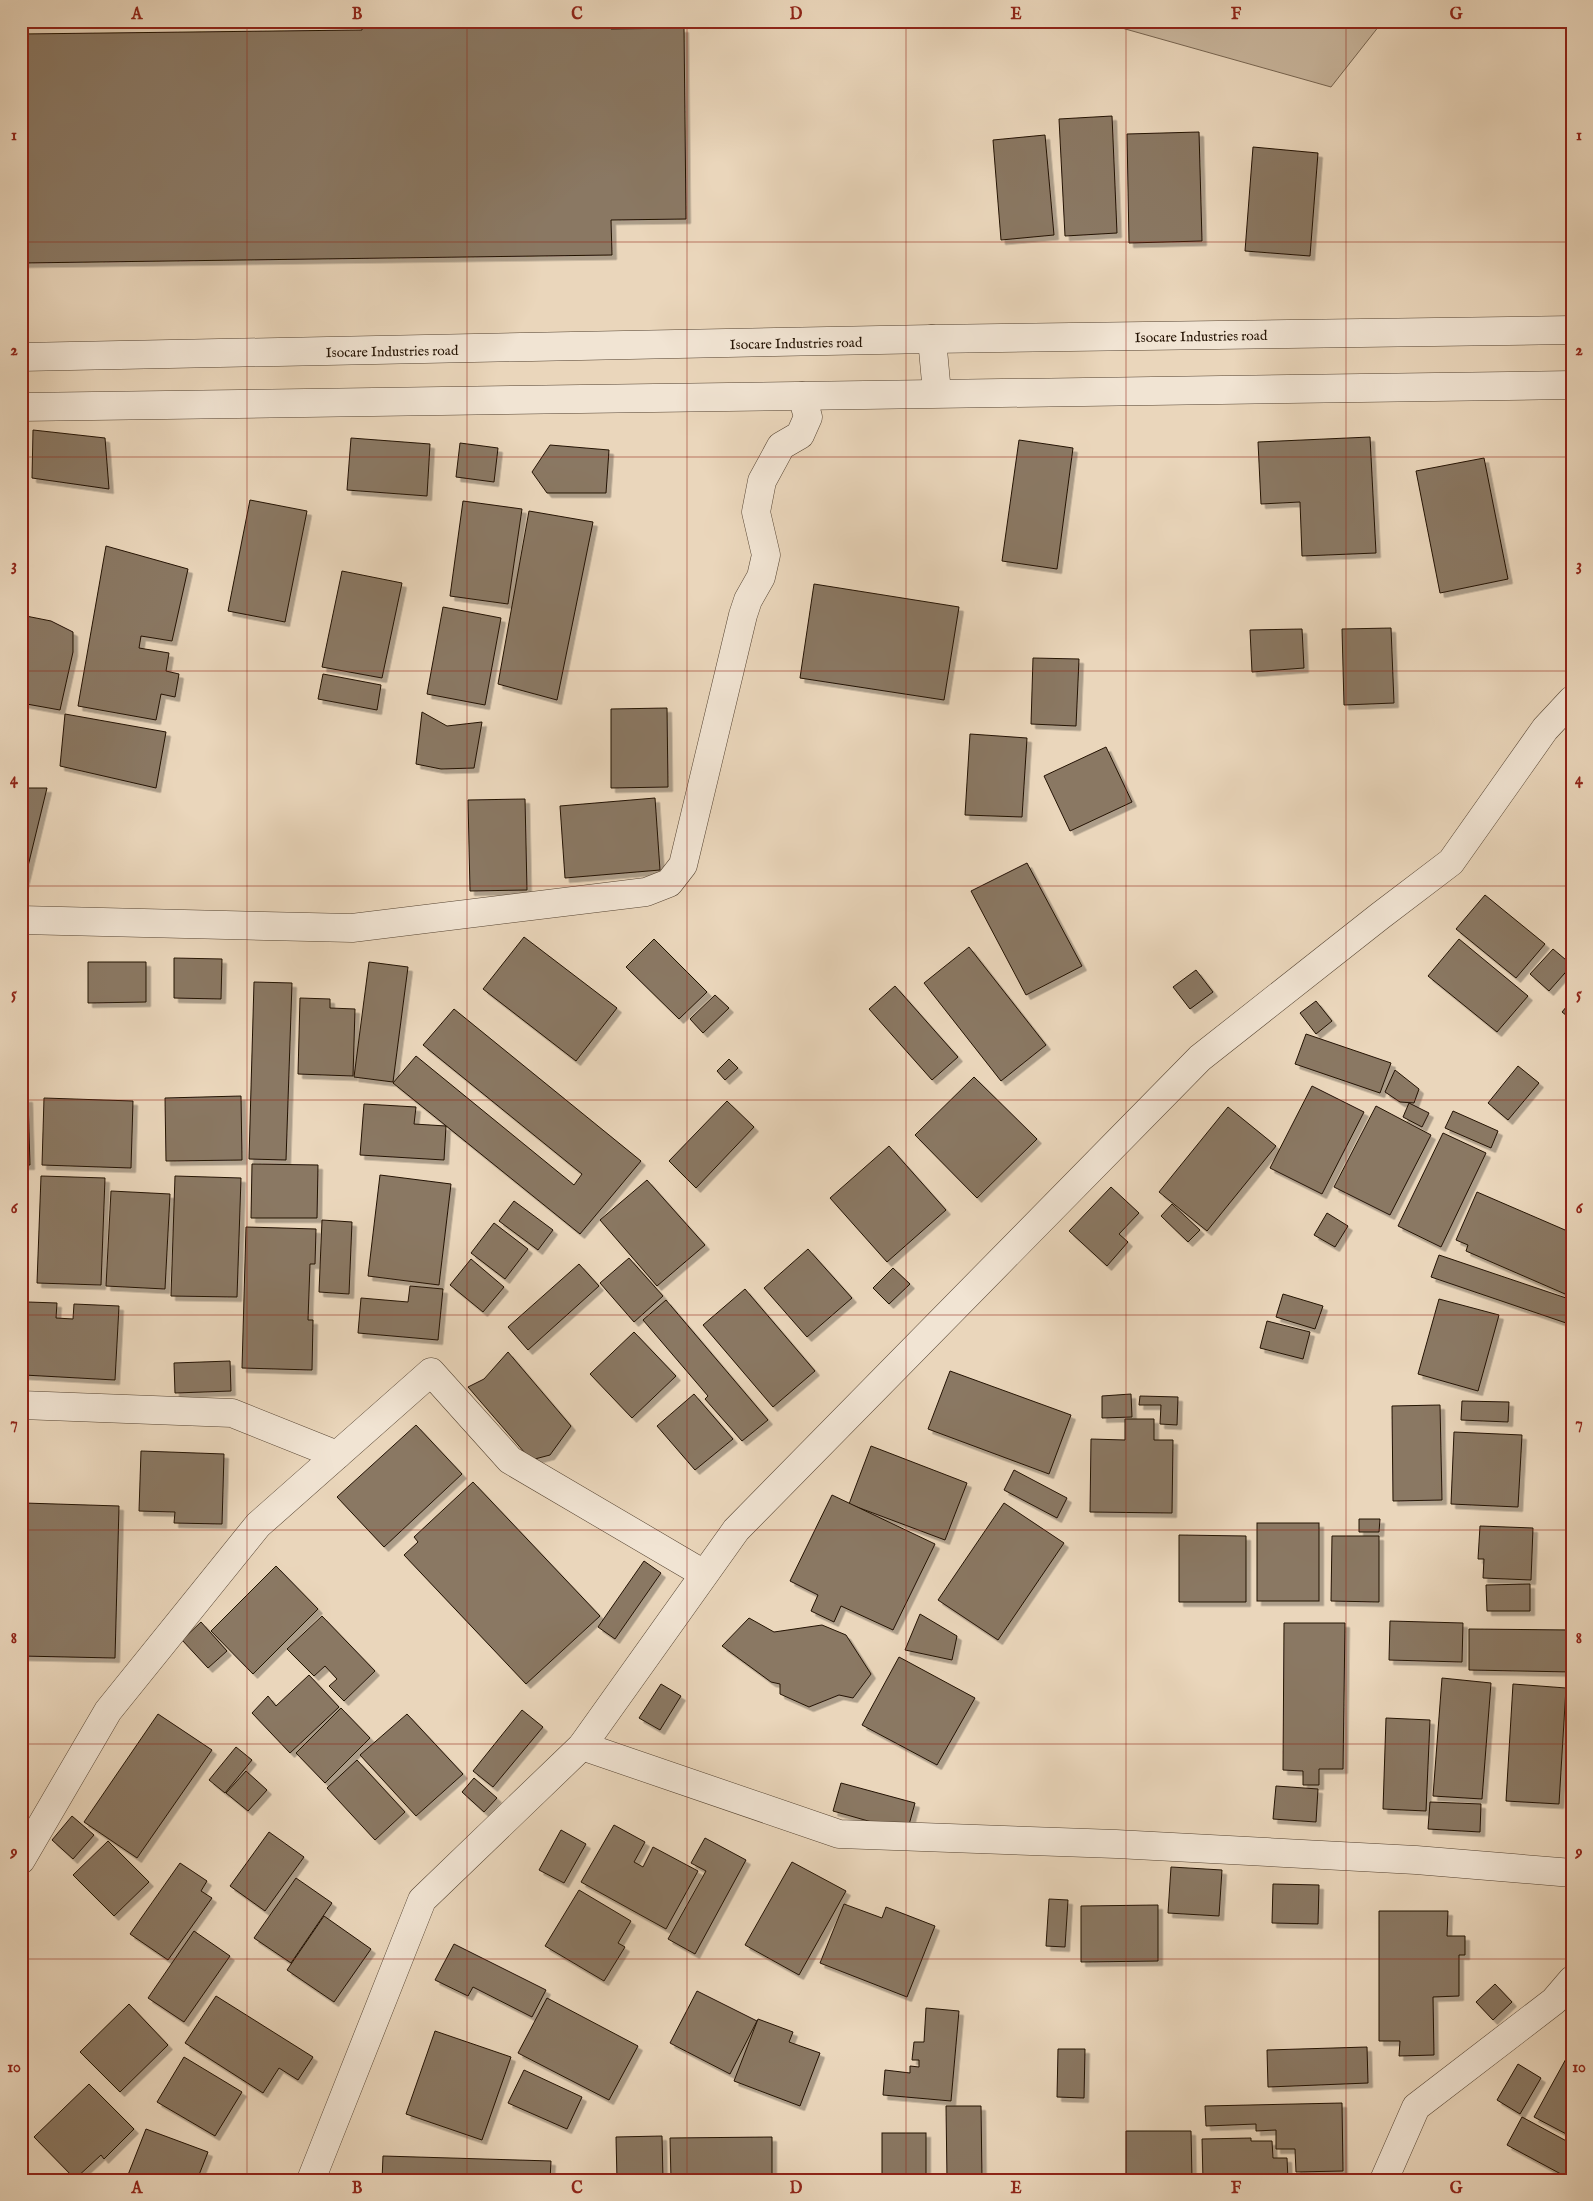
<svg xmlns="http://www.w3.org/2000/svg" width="1593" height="2201" viewBox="0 0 1593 2201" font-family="'IM FELL English',serif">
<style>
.green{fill:#c8b59c;stroke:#766450}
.building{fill:#8a7863;stroke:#231203;filter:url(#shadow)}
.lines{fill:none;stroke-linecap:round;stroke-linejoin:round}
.minor-casing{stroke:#554331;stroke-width:29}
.tertiary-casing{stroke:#554331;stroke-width:29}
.minor{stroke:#f1e4d3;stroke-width:28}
.tertiary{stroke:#f1e4d3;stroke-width:28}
.grid{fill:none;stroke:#8f2418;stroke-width:1;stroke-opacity:0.55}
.labels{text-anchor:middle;stroke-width:5;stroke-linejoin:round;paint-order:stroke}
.street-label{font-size:14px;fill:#231203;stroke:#f1e4d3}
.neatline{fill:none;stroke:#8f2418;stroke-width:2}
.grid-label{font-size:16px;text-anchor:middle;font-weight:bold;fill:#8f2418}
</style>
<defs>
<filter id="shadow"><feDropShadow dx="4.5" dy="4.5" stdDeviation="0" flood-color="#0004"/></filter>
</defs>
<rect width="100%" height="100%" fill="#ead6bb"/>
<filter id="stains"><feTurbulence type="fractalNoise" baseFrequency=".004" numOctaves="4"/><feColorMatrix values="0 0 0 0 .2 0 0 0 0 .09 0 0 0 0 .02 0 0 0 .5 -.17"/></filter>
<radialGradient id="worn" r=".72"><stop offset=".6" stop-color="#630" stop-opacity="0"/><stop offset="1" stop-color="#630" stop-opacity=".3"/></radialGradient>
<path class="green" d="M1097 21H1383L1331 87Z"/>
<g class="building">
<path d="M362 21H611V29L684 28 686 219 611 220 612 255 21 263V34L362 30Z"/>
<path d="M1112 116 1117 233 1065 236 1059 119Z"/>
<path d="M1199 132 1202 241 1129 243 1127 134Z"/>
<path d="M1045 135 1054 235 1001 240 993 140Z"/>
<path d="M1253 147 1318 153 1310 256 1245 251Z"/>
<path d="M33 430 105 438 109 489 32 478Z"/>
<path d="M1370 437 1376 553 1302 556 1300 502 1261 504 1258 442Z"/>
<path d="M351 438 430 444 427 496 347 490Z"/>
<path d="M1019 440 1073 448 1057 569 1002 561Z"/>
<path d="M460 443 498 448 494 482 456 477Z"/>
<path d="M550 445 609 450 606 493H547L532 472Z"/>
<path d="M1484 458 1508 579 1440 593 1416 471Z"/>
<path d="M250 500 307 511 285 622 228 611Z"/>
<path d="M463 501 522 509 508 604 450 596Z"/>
<path d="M529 511 593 522 557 700 498 684Z"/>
<path d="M106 546 188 569 172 641 141 636 139 648 169 653 166 671 179 674 175 697 161 694 156 720 78 706Z"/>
<path d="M342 571 402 583 382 678 322 667Z"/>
<path d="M814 584 959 607 944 700 800 678Z"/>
<path d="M443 607 501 618 485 705 427 694Z"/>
<path d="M21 615 51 621 73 632V652L60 710 21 703Z"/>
<path d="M1391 628 1394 703 1344 705 1342 629Z"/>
<path d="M1302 629 1304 668 1252 672 1250 630Z"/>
<path d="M1033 658 1079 659 1076 726 1031 724Z"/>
<path d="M323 674 381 685 377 710 318 699Z"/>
<path d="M667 708 668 787 611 788V709Z"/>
<path d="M422 712 447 726 482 722 474 768 441 769 416 764Z"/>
<path d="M65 714 166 732 156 788 60 766Z"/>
<path d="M970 734 1027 738 1022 817 965 815Z"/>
<path d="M1106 747 1132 802 1070 831 1044 776Z"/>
<path d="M21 788H47L21 895Z"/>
<path d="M655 798 660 870 565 878 560 806Z"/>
<path d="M525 799 527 890 470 891 468 800Z"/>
<path d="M1027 863 1082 966 1026 995 971 891Z"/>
<path d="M1485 895 1545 944 1516 978 1456 929Z"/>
<path d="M524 937 617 1008 576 1061 483 989Z"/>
<path d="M654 939 707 992 679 1019 626 967Z"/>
<path d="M1459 939 1528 996 1497 1032 1428 976Z"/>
<path d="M969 947 1046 1045 1001 1081 924 983Z"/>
<path d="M1553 949 1572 965 1549 991 1530 974Z"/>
<path d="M174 958 222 959 221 999 174 998Z"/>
<path d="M88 962H146V1002L88 1003Z"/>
<path d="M369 962 408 967 393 1082 354 1077Z"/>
<path d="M1196 970 1213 992 1190 1009 1173 987Z"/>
<path d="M254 982 292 983 286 1160 249 1159Z"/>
<path d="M895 986 958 1057 932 1080 869 1009Z"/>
<path d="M715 995 729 1008 703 1033 690 1019Z"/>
<path d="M300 998 330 999V1008L355 1009 353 1076 298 1074Z"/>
<path d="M1572 1000V1020L1562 1012Z"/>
<path d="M1316 1001 1332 1021 1316 1034 1300 1013Z"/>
<path d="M454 1009 641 1161 580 1234 393 1083 416 1056 574 1185 582 1174 423 1045Z"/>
<path d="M1306 1034 1391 1063 1380 1093 1295 1064Z"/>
<path d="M1572 1056V1068L1566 1063Z"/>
<path d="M729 1059 738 1068 725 1080 717 1071Z"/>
<path d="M1518 1066 1539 1083 1508 1120 1488 1103Z"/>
<path d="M1395 1070 1419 1089 1414 1103 1400 1102 1385 1092Z"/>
<path d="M974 1077 1037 1139 977 1198 915 1135Z"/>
<path d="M1312 1086 1364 1112 1322 1194 1270 1168Z"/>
<path d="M241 1096 242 1160 166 1161 165 1098Z"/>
<path d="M21 1098H28L30 1165H21Z"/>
<path d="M44 1098 133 1101 131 1168 42 1165Z"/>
<path d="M727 1101 754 1127 696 1188 669 1161Z"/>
<path d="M1409 1103 1429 1113 1422 1127 1403 1117Z"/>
<path d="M364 1104 416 1107 414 1124 446 1126 444 1160 360 1155Z"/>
<path d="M1376 1106 1431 1135 1390 1215 1334 1187Z"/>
<path d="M1228 1107 1276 1146 1207 1231 1159 1192Z"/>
<path d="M1453 1111 1498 1131 1491 1148 1445 1128Z"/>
<path d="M1443 1133 1486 1153 1441 1247 1398 1226Z"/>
<path d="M889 1146 946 1210 887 1262 830 1198Z"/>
<path d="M252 1164 318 1165 317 1218H251Z"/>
<path d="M380 1175 451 1184 439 1285 368 1276Z"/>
<path d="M41 1176 105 1178 101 1285 37 1283Z"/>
<path d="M175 1176 241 1178 237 1297 171 1296Z"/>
<path d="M647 1180 705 1245 657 1286 600 1220Z"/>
<path d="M1111 1187 1139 1213 1119 1234 1128 1242 1107 1266 1069 1231Z"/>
<path d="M111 1191 170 1194 165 1289 106 1286Z"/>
<path d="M1477 1192 1572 1233V1297L1466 1251 1468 1245 1456 1240Z"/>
<path d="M514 1201 553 1230 538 1250 499 1221Z"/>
<path d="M1172 1204 1200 1230 1188 1242 1161 1216Z"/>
<path d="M1327 1213 1348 1226 1335 1247 1314 1235Z"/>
<path d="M322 1220 352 1222 349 1294 319 1292Z"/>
<path d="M494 1223 528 1249 505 1279 471 1253Z"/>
<path d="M246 1227 316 1229 315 1264H310L308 1320H313L312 1370 242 1368Z"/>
<path d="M808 1249 852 1298 807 1337 764 1288Z"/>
<path d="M1439 1255 1572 1300V1325L1431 1277Z"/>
<path d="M629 1258 663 1296 634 1322 600 1283Z"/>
<path d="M471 1259 504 1287 483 1312 450 1285Z"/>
<path d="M579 1264 599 1286 528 1350 508 1327Z"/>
<path d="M893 1268 910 1284 889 1304 873 1288Z"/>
<path d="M410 1286 443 1289 438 1340 358 1333 361 1298 408 1302Z"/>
<path d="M745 1289 815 1371 773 1407 703 1325Z"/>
<path d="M1283 1294 1323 1306 1315 1329 1276 1317Z"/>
<path d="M1439 1299 1499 1315 1478 1391 1418 1374Z"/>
<path d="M666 1300 768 1420 742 1441 705 1399 708 1396 643 1320Z"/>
<path d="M28 1302 57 1303 56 1318 73 1319 74 1304 119 1306 115 1380 24 1375Z"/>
<path d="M1267 1321 1310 1332 1303 1359 1260 1348Z"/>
<path d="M634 1332 676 1376 632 1418 590 1374Z"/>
<path d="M508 1352 571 1426 550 1455 531 1460 468 1387 484 1379Z"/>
<path d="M230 1361 231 1391 175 1393 174 1363Z"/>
<path d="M950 1371 1071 1415 1049 1474 928 1429Z"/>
<path d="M694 1394 733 1439 695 1470 657 1426Z"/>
<path d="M1131 1394 1132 1417 1102 1418V1396Z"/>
<path d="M1140 1396 1178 1397 1177 1425 1160 1424 1161 1405H1139Z"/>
<path d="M1462 1401 1509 1402 1508 1422 1461 1420Z"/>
<path d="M1440 1405 1442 1500 1393 1501 1392 1406Z"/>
<path d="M1125 1419H1154V1440H1173L1172 1513 1090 1512 1091 1439 1125 1440Z"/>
<path d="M416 1425 462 1474 384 1547 337 1497Z"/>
<path d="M1454 1432 1522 1435 1518 1507 1451 1504Z"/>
<path d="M871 1446 967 1483 945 1540 849 1504Z"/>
<path d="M141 1451 224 1454 222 1524 174 1523 175 1512 139 1511Z"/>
<path d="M1014 1470 1067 1498 1057 1518 1004 1490Z"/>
<path d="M473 1482 600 1616 526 1684 404 1555 418 1542 414 1537Z"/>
<path d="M832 1495 935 1544 893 1630 841 1606 834 1622 811 1611 818 1595 790 1581Z"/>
<path d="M24 1503 119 1506 115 1658 21 1656Z"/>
<path d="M1004 1503 1064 1543 998 1640 938 1600Z"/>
<path d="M1359 1519H1380L1379 1532H1359Z"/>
<rect x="1257" y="1523" width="62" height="78"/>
<path d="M1480 1526 1533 1528 1531 1580 1483 1578 1484 1559H1478Z"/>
<path d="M1179 1535 1246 1536V1602H1179Z"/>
<path d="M1332 1536H1379V1602L1331 1601Z"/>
<path d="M644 1561 661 1573 615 1639 598 1627Z"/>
<path d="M276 1566 318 1609 253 1674 211 1631Z"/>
<path d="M1530 1584V1611H1487L1486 1585Z"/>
<path d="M920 1614 957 1636 952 1660 905 1650Z"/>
<path d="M322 1616 375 1671 344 1701 329 1686 337 1679 325 1666 314 1676 287 1649Z"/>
<path d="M749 1618 774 1632 822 1625 846 1635 871 1674 853 1698 839 1695 809 1707 780 1694V1684L771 1682 722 1646Z"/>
<path d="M1390 1621 1463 1623 1462 1662 1389 1660Z"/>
<path d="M201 1622 227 1651 208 1668 182 1640Z"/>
<path d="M1284 1623H1345L1343 1769H1319V1785H1303V1771L1283 1770Z"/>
<path d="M1469 1629 1572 1630V1672L1469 1670Z"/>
<path d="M899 1657 975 1698 937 1765 862 1725Z"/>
<path d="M309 1675 339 1707 290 1753 252 1713 268 1696 276 1706Z"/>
<path d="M1442 1678 1491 1683 1482 1799 1433 1796Z"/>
<path d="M661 1684 681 1696 660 1730 639 1718Z"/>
<path d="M1513 1684 1566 1688 1559 1804 1506 1801Z"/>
<path d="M341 1708 370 1738 325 1783 296 1753Z"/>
<path d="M522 1710 543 1727 493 1787 473 1771Z"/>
<path d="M158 1714 212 1750 137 1858 84 1822Z"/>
<path d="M407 1714 463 1774 416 1816 360 1755Z"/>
<path d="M1386 1718 1430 1720 1426 1811 1383 1809Z"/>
<path d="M236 1747 252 1760 225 1793 209 1780Z"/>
<path d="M357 1760 405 1812 375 1840 327 1788Z"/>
<path d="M246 1771 267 1790 248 1811 226 1793Z"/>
<path d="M474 1778 497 1798 484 1812 462 1792Z"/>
<path d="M841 1783 915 1803 907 1832 833 1811Z"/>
<path d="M1276 1786 1318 1789 1316 1822 1273 1819Z"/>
<path d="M1430 1802 1481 1804 1480 1832 1428 1829Z"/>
<path d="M72 1816 94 1835 73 1859 52 1840Z"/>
<path d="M614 1825 645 1842 634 1862 643 1867 653 1847 698 1871 666 1929 581 1882Z"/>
<path d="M561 1830 586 1844 564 1883 539 1870Z"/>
<path d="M269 1832 304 1857 265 1911 230 1886Z"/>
<path d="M705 1838 746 1860 695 1954 668 1939 706 1871 691 1863Z"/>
<path d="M108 1841 149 1882 114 1916 73 1875Z"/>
<path d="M792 1862 846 1891 799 1975 745 1945Z"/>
<path d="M180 1863 207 1881 201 1891 212 1898 168 1960 130 1934Z"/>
<path d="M1171 1867 1222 1870 1219 1916 1168 1913Z"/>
<path d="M296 1878 332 1903 291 1963 254 1938Z"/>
<path d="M1273 1884 1319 1885 1318 1924 1272 1923Z"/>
<path d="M579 1890 631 1921 618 1943 625 1947 604 1981 545 1946Z"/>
<path d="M1049 1899 1068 1900 1065 1947 1046 1946Z"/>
<path d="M844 1904 882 1918 886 1907 935 1926 907 1997 820 1963Z"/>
<path d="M1158 1905V1961L1081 1962V1906Z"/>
<path d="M1379 1911H1448L1447 1936H1465V1955H1459V1996L1433 1997 1434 2055 1399 2056 1400 2041H1379Z"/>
<path d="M324 1916 371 1949 334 2002 287 1970Z"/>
<path d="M194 1931 230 1956 184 2022 148 1998Z"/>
<path d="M454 1944 546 1990 532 2017 473 1987 468 1996 435 1980Z"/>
<path d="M1495 1984 1512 2002 1493 2020 1476 2002Z"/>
<path d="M697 1991 757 2021 730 2074 670 2043Z"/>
<path d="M216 1996 313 2057 298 2080 279 2068 263 2093 185 2043Z"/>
<path d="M547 1998 638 2046 609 2100 518 2053Z"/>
<path d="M129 2004 168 2045 120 2092 80 2052Z"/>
<path d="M926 2008 959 2011 951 2101 883 2095 885 2070 910 2073V2066L919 2067V2060H912L914 2042H924Z"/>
<path d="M758 2019 793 2032 789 2042 820 2053 800 2106 734 2081Z"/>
<path d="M435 2031 511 2057 482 2140 406 2114Z"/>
<path d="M1367 2047 1368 2083 1268 2087 1267 2050Z"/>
<path d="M1058 2049H1085L1084 2098 1057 2097Z"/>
<path d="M184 2057 242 2092 215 2136 157 2102Z"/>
<path d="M1567 2057 1572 2059V2137L1534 2117Z"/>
<path d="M1518 2064 1541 2078 1520 2114 1497 2100Z"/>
<path d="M524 2070 582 2097 567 2129 508 2103Z"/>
<path d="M89 2084 134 2129 104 2159 101 2155 75 2179 34 2137Z"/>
<path d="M1342 2103 1343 2171 1296 2172 1295 2149H1276V2130L1256 2131V2124L1206 2126 1205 2106Z"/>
<path d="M946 2106H981L982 2180H947Z"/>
<path d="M1522 2117 1572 2144V2180L1507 2145Z"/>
<path d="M146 2129 208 2152 197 2180H126Z"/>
<path d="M1126 2131H1191L1192 2180H1126Z"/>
<rect x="882" y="2133" width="44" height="47"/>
<path d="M662 2136 663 2180H617L616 2137Z"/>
<path d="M772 2137V2177L671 2179 670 2138Z"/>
<path d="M1251 2138V2141H1272L1273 2158H1287L1288 2180H1203L1202 2139Z"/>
<path d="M383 2156 551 2161 550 2180H382Z"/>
</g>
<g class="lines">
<g class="minor-casing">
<g id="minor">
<path d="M21 920 352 928 646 892 669 883 683 865 743 615 748 600 761 577 766 555 756 512 762 481 781 446 800 435 808 417 802 396"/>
<path d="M21 1405 232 1413 337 1455"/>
<path d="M582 1746 839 1834 1116 1844 1416 1860 1572 1873"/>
<path d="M21 1860 108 1711 258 1525 431 1372 510 1460 704 1574"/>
<path d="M311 2180 422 1900 582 1746 736 1530 1200 1058 1380 916 1451 862 1545 729 1572 700"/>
<path d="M1384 2180 1416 2107 1554 2001 1572 1980"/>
</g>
</g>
<g class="tertiary-casing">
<g id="tertiary">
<path d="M932 339 937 393"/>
<path d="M21 357 932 339 1572 330"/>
<path d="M21 407 1572 385"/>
</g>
</g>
<use href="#minor" class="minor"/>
<use href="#tertiary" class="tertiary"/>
</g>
<path class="grid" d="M247 21V2180M467 21V2180M687 21V2180M906 21V2180M1126 21V2180M1346 21V2180M21 242H1572M21 457H1572M21 671H1572M21 886H1572M21 1100H1572M21 1315H1572M21 1530H1572M21 1744H1572M21 1959H1572"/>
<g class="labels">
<g class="street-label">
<text transform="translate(1201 336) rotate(-1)" y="5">Isocare Industries road</text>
<text transform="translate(796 343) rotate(-1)" y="5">Isocare Industries road</text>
<text transform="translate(392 351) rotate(-1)" y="5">Isocare Industries road</text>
</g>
</g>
<rect width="1593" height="2201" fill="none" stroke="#ead6bb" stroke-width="55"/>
<rect x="28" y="28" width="1538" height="2146" class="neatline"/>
<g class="grid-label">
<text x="137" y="19">A</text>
<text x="357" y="19">B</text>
<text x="577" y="19">C</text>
<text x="796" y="19">D</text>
<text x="1016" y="19">E</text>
<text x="1236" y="19">F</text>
<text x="1456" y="19">G</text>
<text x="14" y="140">1</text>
<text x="1579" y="140">1</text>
<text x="14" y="355">2</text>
<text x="1579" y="355">2</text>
<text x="14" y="570">3</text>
<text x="1579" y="570">3</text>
<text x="14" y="784">4</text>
<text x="1579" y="784">4</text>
<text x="14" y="999">5</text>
<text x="1579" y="999">5</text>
<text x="14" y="1213">6</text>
<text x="1579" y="1213">6</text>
<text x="14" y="1428">7</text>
<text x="1579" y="1428">7</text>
<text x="14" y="1643">8</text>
<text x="1579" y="1643">8</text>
<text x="14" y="1857">9</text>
<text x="1579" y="1857">9</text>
<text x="14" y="2072">10</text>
<text x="1579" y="2072">10</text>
<text x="137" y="2193">A</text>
<text x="357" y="2193">B</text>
<text x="577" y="2193">C</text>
<text x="796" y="2193">D</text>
<text x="1016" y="2193">E</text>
<text x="1236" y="2193">F</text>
<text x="1456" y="2193">G</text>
</g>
<rect width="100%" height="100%" filter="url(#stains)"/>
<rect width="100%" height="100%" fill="url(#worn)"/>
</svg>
